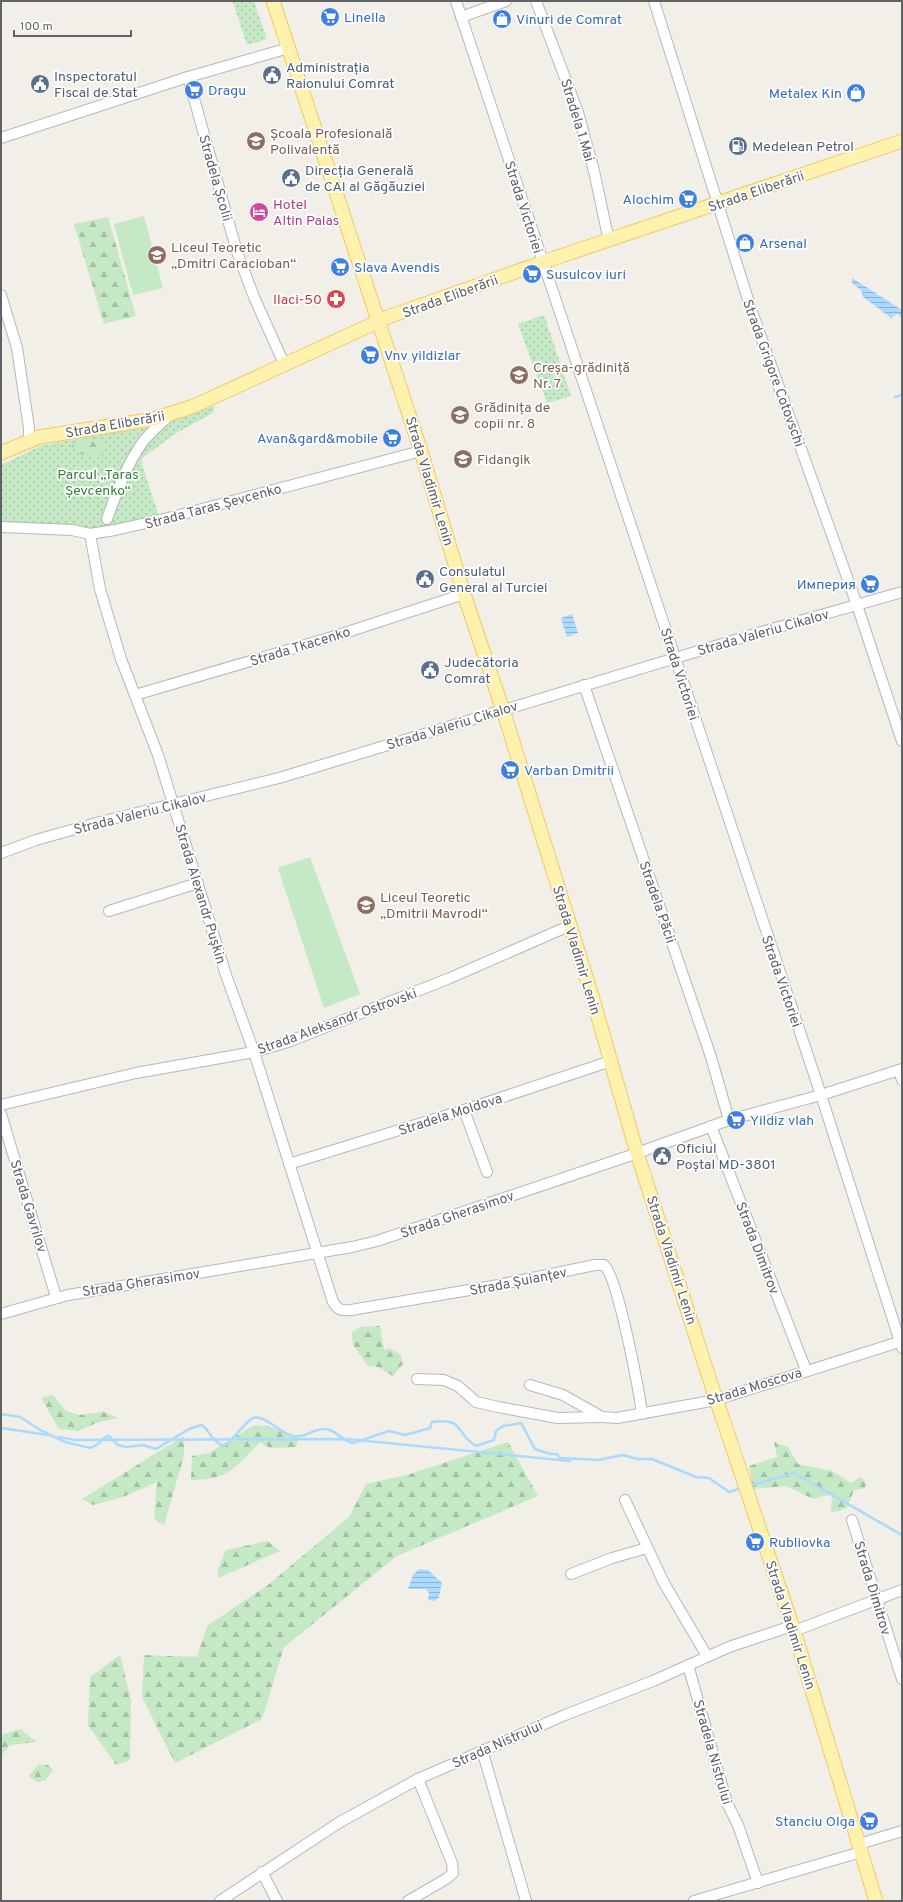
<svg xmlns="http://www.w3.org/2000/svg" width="903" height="1902" viewBox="0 0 903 1902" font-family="Overpass,sans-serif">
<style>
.green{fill:url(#green-dots)}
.forest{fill:url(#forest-firs)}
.pitch{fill:#c5e8c5}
.water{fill:url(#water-rules)}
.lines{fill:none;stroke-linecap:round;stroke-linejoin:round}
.stream{stroke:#aadaff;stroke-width:2.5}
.minor-casing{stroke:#b5b8bc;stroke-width:12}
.major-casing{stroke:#f2c960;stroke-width:15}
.minor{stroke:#fff;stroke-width:10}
.major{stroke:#fff2af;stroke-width:13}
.labels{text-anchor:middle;stroke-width:3.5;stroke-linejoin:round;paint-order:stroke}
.shop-label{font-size:14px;fill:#366cbe;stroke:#fff;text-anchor:start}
.service-label{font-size:14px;fill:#4e5e75;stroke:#fff;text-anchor:start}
.street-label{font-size:14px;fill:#5f6368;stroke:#fff}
.education-label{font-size:14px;fill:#785e54;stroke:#fff;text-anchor:start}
.hotel-label{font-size:14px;fill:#b23c85;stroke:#fff;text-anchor:start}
.health-label{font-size:14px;fill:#be3a42;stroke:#fff;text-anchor:end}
.park-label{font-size:14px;fill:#348238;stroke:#fff}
</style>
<defs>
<pattern id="green-dots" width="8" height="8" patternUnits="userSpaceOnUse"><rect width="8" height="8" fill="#c5e8c5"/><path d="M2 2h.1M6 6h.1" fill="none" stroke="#a3c0a4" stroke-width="1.8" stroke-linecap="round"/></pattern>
<pattern id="forest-firs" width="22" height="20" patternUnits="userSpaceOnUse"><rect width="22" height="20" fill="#c5e8c5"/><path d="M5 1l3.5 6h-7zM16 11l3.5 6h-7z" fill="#a3c0a4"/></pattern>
<pattern id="water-rules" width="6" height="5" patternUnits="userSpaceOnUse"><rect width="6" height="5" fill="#aadaff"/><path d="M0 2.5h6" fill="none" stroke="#8eb4d2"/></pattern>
</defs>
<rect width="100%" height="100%" fill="#f1efe8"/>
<g class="green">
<path d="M236 1H254L267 39 247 45 233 2Z"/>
<path d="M544 315 571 396 547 403 518 324Z"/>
<path d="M214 406V412L178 432 144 457 141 461 159 516 121 526 89 529 1 523V465L42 445 146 427Z"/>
</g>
<g class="forest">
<path d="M108 217 136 316 104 324 74 224Z"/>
<path d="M99 438 105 439C106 448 103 454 97 459L77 453 72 446 73 443Z"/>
<path d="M380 1326 384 1350 389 1348 401 1355 403 1364 393 1376 378 1367 368 1366 353 1345 352 1332 360 1327Z"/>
<path d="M53 1395 66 1411 79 1415 104 1412 118 1418 99 1422 78 1431 59 1429 41 1398Z"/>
<path d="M254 1425C272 1426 283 1429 298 1439L296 1447 270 1448 260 1442C236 1467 228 1480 191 1480L192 1456 209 1453Z"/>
<path d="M184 1436V1456L164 1525 154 1519 157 1482 123 1497 93 1505 82 1499Z"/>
<path d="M508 1442 538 1496 397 1556 284 1647 262 1719 175 1763 142 1697 144 1655 197 1657 207 1626 268 1585 349 1517 366 1484 410 1474Z"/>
<path d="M774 1442 788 1447 798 1464 832 1471 851 1483 860 1477 866 1483 865 1488 854 1490 847 1508 831 1513 832 1494 813 1499 787 1486 753 1489 749 1466 777 1457Z"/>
<path d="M267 1541 280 1551 218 1578V1569L226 1550Z"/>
<path d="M120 1655 131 1700 130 1760 116 1765 88 1725 90 1677Z"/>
<path d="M20 1729 37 1742 10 1745 1 1756V1735Z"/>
<path d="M39 1764 48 1765 53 1770 45 1781 37 1782 29 1776Z"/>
</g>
<g class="pitch">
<path d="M144 216 163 288 133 295 114 224Z"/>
<path d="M310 857 360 994 324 1008 278 868Z"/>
</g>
<g class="water">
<path d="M852 278 902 310V317L897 314 891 318 862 296V291L852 283Z"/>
<path d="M572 614 578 633 567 637 561 618Z"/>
<path d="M419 1569 428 1570 442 1583 439 1597 435 1601 428 1600 429 1593 426 1589H408L413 1575Z"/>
</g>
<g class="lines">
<g class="stream">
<path d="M895 397 902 395"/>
<path d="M1 1414 20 1417 42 1431 65 1442 86 1447 91 1448 98 1444 105 1437 109 1436 118 1445 126 1447 143 1445 156 1449 189 1429 201 1425C209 1428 209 1440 224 1446 233 1440 246 1421 253 1418 262 1414 278 1430 288 1434 302 1441 310 1430 323 1429 335 1428 342 1442 353 1443L389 1431 405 1435 430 1428 432 1422C465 1417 455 1434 476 1446L494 1440 496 1431 503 1426 521 1423 535 1449 550 1454H557L560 1458 599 1460 622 1455 638 1459H652L696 1477 709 1478 729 1492 742 1488"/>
<path d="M1 1428 48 1435"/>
<path d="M59 1437 75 1440 346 1439 570 1461"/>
<path d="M749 1486 794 1473 902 1535"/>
</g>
<g class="minor-casing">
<g id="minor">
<path d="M456 1 821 1095 902 1348"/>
<path d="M536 1 578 112 594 171 609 241"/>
<path d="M654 1 751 309 857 605 902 741"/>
<path d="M461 17 506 1"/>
<path d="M188 77 237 252 254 297 285 366"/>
<path d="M1 138 188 77 289 48"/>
<path d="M1 295 17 348 29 428V440"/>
<path d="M107 519C116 494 126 466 142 443 149 433 160 424 170 415"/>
<path d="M1 527 72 530 90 534 115 530 172 517 421 451"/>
<path d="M90 534 100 589 121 659 158 755 226 975 254 1052 333 1302C338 1310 342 1311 351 1310L493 1286 595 1265H604C618 1277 639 1391 642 1414"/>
<path d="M584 685 711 1057 729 1120"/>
<path d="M135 695 332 637 464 594"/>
<path d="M1 853 36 840 100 822 279 778 758 633 902 592"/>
<path d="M109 911 198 883"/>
<path d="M899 1070 902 1080"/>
<path d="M1 1105 136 1073 254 1052 288 1042 450 978 569 926"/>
<path d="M464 1110 487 1172"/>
<path d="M1 1114 56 1297"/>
<path d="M711 1126 806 1370"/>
<path d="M289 1164 464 1110 611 1061"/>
<path d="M1 1314 68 1295 352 1247 377 1241 629 1156 729 1120 821 1095 902 1069"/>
<path d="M417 1379 444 1380 458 1386 476 1402 498 1407 558 1418 602 1417"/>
<path d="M530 1385 563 1395 602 1417 617 1418 716 1400 902 1341"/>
<path d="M625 1500 664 1583 707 1656"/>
<path d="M852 1520 902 1679"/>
<path d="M571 1574 612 1558 647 1548"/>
<path d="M794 1631 902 1590"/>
<path d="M688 1665 727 1803 738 1825 758 1883"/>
<path d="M482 1750 526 1901"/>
<path d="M859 1844 902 1831"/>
<path d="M262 1872 277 1901"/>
<path d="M220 1901 340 1822 418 1779 565 1715 653 1681 729 1647 792 1626"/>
<path d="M408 1901 446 1879 453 1873 452 1863 418 1779"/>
<path d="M694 1901 861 1852"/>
</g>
</g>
<g class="major-casing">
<g id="major">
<path d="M273 1 421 451 464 594 503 710 592 996 637 1153 713 1390 794 1631 876 1901"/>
<path d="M1 453 39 437 154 419 194 406 388 317 552 259 902 141"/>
</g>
</g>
<use href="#minor" class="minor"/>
<use href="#major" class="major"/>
</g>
<defs>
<g id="supermarket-disc" transform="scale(1)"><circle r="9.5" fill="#3f7fe0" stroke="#fff"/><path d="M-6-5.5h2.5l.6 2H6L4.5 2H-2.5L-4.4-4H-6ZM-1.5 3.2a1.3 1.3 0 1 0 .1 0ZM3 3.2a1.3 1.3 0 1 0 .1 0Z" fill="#fff"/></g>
<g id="shop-disc" transform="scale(1)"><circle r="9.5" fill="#3f7fe0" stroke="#fff"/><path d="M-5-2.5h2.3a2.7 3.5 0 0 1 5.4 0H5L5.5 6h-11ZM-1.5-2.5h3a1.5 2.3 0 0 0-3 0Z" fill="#fff"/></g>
<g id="civic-disc" transform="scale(1)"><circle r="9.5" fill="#5c6f8a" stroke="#fff"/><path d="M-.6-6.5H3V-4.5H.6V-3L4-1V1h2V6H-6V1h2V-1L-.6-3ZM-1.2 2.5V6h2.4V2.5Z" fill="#fff"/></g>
<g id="school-disc" transform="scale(1)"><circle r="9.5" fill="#8d6e63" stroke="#fff"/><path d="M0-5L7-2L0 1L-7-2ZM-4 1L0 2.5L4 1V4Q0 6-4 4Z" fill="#fff"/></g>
<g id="fuel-disc" transform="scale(1)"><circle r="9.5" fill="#5c6f8a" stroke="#fff"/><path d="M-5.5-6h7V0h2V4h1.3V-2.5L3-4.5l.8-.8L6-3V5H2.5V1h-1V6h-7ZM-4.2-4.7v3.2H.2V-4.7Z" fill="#fff"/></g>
<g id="hotel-disc" transform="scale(1)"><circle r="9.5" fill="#d1479c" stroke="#fff"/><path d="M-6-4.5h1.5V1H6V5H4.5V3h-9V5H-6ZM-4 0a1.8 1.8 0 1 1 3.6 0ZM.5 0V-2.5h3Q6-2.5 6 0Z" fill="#fff"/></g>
<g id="pharmacy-disc" transform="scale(1)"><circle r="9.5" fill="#e0444e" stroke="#fff"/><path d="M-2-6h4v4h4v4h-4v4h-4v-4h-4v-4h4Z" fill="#fff"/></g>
</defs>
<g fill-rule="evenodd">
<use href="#supermarket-disc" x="330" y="17"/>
<use href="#shop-disc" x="502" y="19"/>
<use href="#civic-disc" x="272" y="75"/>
<use href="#civic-disc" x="40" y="84"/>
<use href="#supermarket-disc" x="194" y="90"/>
<use href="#shop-disc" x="856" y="93"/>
<use href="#school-disc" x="256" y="141"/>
<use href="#fuel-disc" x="738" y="146"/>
<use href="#civic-disc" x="291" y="178"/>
<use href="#supermarket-disc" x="688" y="199"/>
<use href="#hotel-disc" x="259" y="212"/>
<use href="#shop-disc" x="745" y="243"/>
<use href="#school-disc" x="157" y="255"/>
<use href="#supermarket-disc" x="340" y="267"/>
<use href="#supermarket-disc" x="532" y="274"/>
<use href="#pharmacy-disc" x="336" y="299"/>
<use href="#supermarket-disc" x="370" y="355"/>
<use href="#school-disc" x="519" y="375"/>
<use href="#school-disc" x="460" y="415"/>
<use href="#supermarket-disc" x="392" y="438"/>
<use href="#school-disc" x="463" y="459"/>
<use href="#civic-disc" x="425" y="579"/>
<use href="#supermarket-disc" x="870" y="584"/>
<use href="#civic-disc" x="430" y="670"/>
<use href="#supermarket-disc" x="510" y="770"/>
<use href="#school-disc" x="366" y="905"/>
<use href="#supermarket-disc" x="736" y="1120"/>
<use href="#civic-disc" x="662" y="1156"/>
<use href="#supermarket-disc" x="755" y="1542"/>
<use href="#supermarket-disc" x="869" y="1821"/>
</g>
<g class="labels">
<g class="shop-label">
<text x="344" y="22">Linella</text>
<text x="516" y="24">Vinuri de Comrat</text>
<text x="208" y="95">Dragu</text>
<text x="842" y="98" text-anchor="end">Metalex Kin</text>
<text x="674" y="204" text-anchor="end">Alochim</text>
<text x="759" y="248">Arsenal</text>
<text x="354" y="272">Slava Avendis</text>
<text x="546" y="279">Susulcov iuri</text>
<text x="384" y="360">Vnv yildizlar</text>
<text x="378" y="443" text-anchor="end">Avan&amp;gard&amp;mobile</text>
<text x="856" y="589" text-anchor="end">Империя</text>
<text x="524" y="775">Varban Dmitrii</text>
<text x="750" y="1125">Yildiz vlah</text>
<text x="769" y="1547">Rubliovka</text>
<text x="855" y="1826" text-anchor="end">Stanciu Olga</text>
</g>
<g class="service-label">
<text x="286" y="72">Administrația<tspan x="286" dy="16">Raionului Comrat</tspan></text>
<text x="54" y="81">Inspectoratul<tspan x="54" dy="16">Fiscal de Stat</tspan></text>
<text x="752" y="151">Medelean Petrol</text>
<text x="305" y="175">Direcția Generală<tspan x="305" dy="16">de CAI al Găgăuziei</tspan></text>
<text x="439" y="576">Consulatul<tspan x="439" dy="16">General al Turciei</tspan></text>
<text x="444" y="667">Judecătoria<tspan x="444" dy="16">Comrat</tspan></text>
<text x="676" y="1153">Oficiul<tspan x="676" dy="16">Poștal MD-3801</tspan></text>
</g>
<g class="street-label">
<text transform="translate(578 120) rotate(73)" y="5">Stradela 1 Mai</text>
<text transform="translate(216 178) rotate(74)" y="5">Stradela Școlii</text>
<text transform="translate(756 191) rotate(-19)" y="5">Strada Eliberării</text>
<text transform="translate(524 207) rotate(72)" y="5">Strada Victoriei</text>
<text transform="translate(450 296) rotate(-20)" y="5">Strada Eliberării</text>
<text transform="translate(774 373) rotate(70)" y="5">Strada Grigore Cotovschi</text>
<text transform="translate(115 424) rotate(-10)" y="5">Strada Eliberării</text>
<text transform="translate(430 481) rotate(73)" y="5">Strada Vladimir Lenin</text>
<text transform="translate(213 506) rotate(-15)" y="5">Strada Taras Șevcenko</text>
<text transform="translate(763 632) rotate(-16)" y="5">Strada Valeriu Cikalov</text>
<text transform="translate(300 646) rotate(-17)" y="5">Strada Tkacenko</text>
<text transform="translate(680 674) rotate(72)" y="5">Strada Victoriei</text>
<text transform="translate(452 725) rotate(-17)" y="5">Strada Valeriu Cikalov</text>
<text transform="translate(140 813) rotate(-14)" y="5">Strada Valeriu Cikalov</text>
<text transform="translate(201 894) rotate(73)" y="5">Strada Alexandr Pușkin</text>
<text transform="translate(658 902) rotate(71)" y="5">Stradela Păcii</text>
<text transform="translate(577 950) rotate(73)" y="5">Strada Vladimir Lenin</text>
<text transform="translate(782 981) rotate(71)" y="5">Strada Victoriei</text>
<text transform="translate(337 1021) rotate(-20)" y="5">Strada Aleksandr Ostrovski</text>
<text transform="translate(450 1114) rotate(-18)" y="5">Stradela Moldova</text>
<text transform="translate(29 1206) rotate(73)" y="5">Strada Gavrilov</text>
<text transform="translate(457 1214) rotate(-19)" y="5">Strada Gherasimov</text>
<text transform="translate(758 1248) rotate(69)" y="5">Strada Dimitrov</text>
<text transform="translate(672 1260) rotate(72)" y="5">Strada Vladimir Lenin</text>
<text transform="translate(518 1281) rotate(-11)" y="5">Strada Șuianțev</text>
<text transform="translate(141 1282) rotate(-9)" y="5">Strada Gherasimov</text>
<text transform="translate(754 1386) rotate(-17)" y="5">Strada Moscova</text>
<text transform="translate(873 1588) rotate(73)" y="5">Strada Dimitrov</text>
<text transform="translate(791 1625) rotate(72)" y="5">Strada Vladimir Lenin</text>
<text transform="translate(497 1744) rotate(-24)" y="5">Strada Nistrului</text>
<text transform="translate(713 1752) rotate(74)" y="5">Stradela Nistrului</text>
</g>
<g class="education-label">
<text x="270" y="138">Școala Profesională<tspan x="270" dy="16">Polivalentă</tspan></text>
<text x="171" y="252">Liceul Teoretic<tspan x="171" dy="16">„Dmitri Caracioban“</tspan></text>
<text x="533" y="372">Creșa-grădiniță<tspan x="533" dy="16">Nr. 7</tspan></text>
<text x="474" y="412">Grădinița de<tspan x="474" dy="16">copii nr. 8</tspan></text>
<text x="477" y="464">Fidangik</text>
<text x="380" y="902">Liceul Teoretic<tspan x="380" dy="16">„Dmitrii Mavrodi“</tspan></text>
</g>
<g class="hotel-label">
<text x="273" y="209">Hotel<tspan x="273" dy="16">Altin Palas</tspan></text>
</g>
<g class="health-label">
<text x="322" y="304">Ilaci-50</text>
</g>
<g class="park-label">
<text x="98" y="479">Parcul „Taras<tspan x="98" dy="16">Șevcenko“</tspan></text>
</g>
</g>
<rect width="903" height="1902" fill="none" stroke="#5f6368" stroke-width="4"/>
<path d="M14 30v6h117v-6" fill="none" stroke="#5f6368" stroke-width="2"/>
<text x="20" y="30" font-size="12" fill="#5f6368" stroke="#ffffff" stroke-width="3" paint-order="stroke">100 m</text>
</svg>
